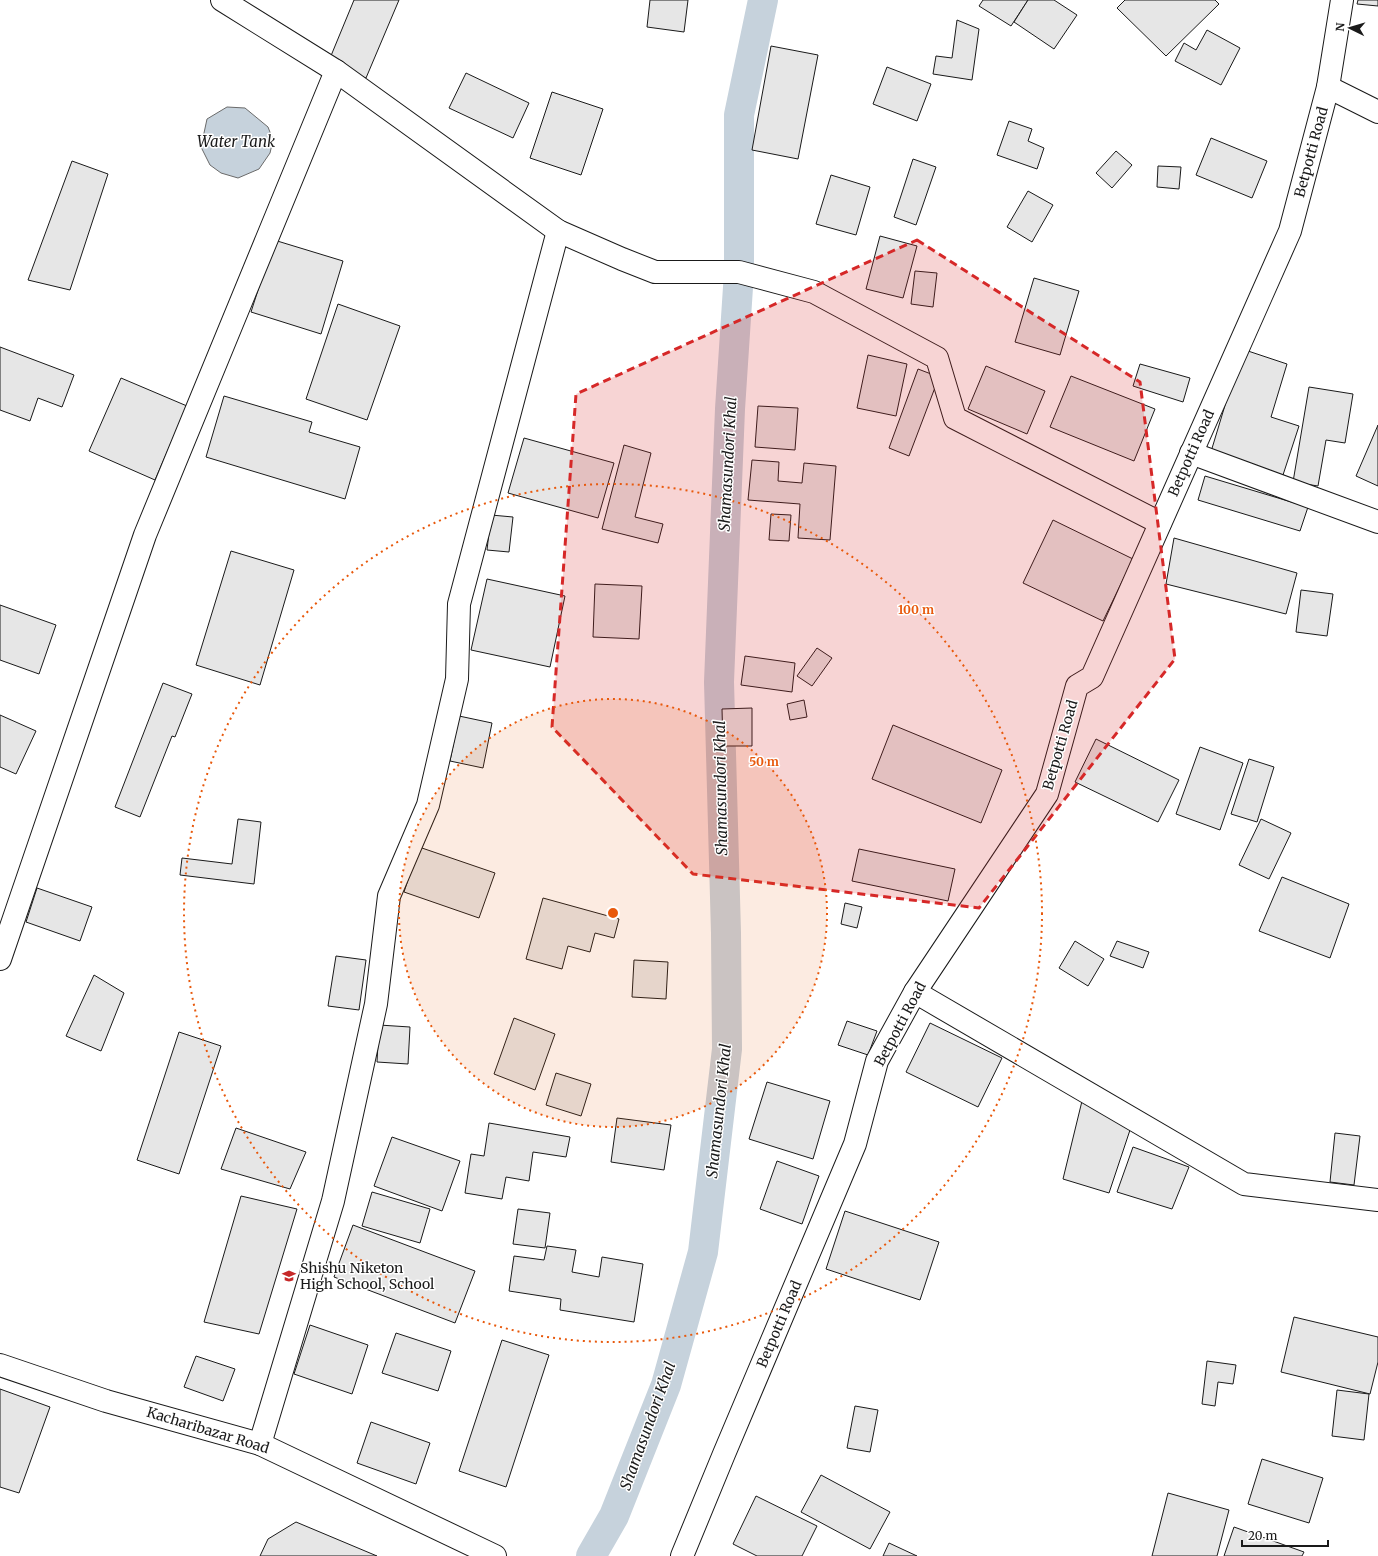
<svg xmlns="http://www.w3.org/2000/svg" width="1378" height="1556" viewBox="0 0 1378 1556" font-family="Merriweather,serif">
<style>
.water{fill:#c6d2dc;stroke:#6a6a6a}
.lines{fill:none;stroke-linecap:round;stroke-linejoin:round}
.canal{stroke:#c6d2dc;stroke-width:30}
.building{fill:#e6e6e6;stroke:#1a1a1a}
.street-casing{stroke:#1a1a1a;stroke-width:24}
.street{stroke:#fff;stroke-width:22}
.marked{fill:#d62828;fill-opacity:0.2;stroke:#d62828;stroke-width:3;stroke-dasharray:8 5;stroke-linejoin:round}
.ring{fill:none;stroke:#e8590c;stroke-width:2;stroke-dasharray:2 4}
.labels{text-anchor:middle;stroke-width:3;stroke-linejoin:round;paint-order:stroke}
.street-label{font-size:14px;fill:#1a1a1a;stroke:#fff}
.poi-label{font-size:14px;fill:#1a1a1a;stroke:#fff;text-anchor:start}
.water-label{font-size:15px;font-style:italic;fill:#1a1a1a;stroke:#fff}
.centre{fill:#e8590c;stroke:#fff;stroke-width:2}
.ring-label{font-size:12px;text-anchor:middle;font-weight:bold;fill:#e8590c;stroke:#fff;stroke-width:3;stroke-linejoin:round;paint-order:stroke}
</style>
<rect width="100%" height="100%" fill="#fff"/>
<path class="water" d="M227 107 245 108 268 127 273 140 270 153 259 169 238 178 221 173 210 165 201 147 207 119Z"/>
<g class="lines">
<path class="canal" d="M591 1556 614 1516 666 1385 703 1252 727 1049 726 933 719 682 730 409 739 272V115L763 0"/>
</g>
<g class="building">
<path d="M354 0H399L366 78 328 63Z"/>
<path d="M650 0H688L684 32 647 27Z"/>
<path d="M983 0H1028L1011 26 979 6Z"/>
<path d="M1028 0H1054L1077 15 1054 49 1014 22Z"/>
<path d="M1125 0H1215L1219 4 1166 56 1117 8Z"/>
<path d="M1358 0H1378V6L1357 4Z"/>
<path d="M957 20 979 29 972 80 933 74 936 56 952 58Z"/>
<path d="M1207 30 1240 48 1221 85 1175 61 1184 43 1196 50Z"/>
<path d="M771 46 818 55 798 159 752 150Z"/>
<path d="M887 67 931 84 917 121 873 104Z"/>
<path d="M466 73 529 103 513 138 449 108Z"/>
<path d="M552 92 603 109 581 175 530 158Z"/>
<path d="M1009 121 1032 129 1028 141 1044 148 1037 169 997 155Z"/>
<path d="M1211 138 1267 161 1252 198 1196 175Z"/>
<path d="M1116 151 1132 165 1112 188 1096 173Z"/>
<path d="M913 159 936 167 916 225 894 217Z"/>
<path d="M72 161 108 174 70 290 28 280Z"/>
<path d="M1158 166 1181 167 1179 189 1157 187Z"/>
<path d="M831 175 870 187 856 235 816 224Z"/>
<path d="M1028 191 1053 205 1032 242 1007 227Z"/>
<path d="M880 236 917 246 903 298 866 289Z"/>
<path d="M274 240 343 261 321 334 251 312Z"/>
<path d="M915 271 937 273 933 307 911 304Z"/>
<path d="M1034 278 1079 291 1060 355 1015 342Z"/>
<path d="M338 304 400 326 367 420 306 399Z"/>
<path d="M0 347 74 375 62 407 38 398 30 421 0 410Z"/>
<path d="M1242 349 1287 364 1271 417 1299 426 1282 478 1210 455Z"/>
<path d="M868 355 907 364 896 416 857 408Z"/>
<path d="M1140 364 1190 378 1183 402 1133 386Z"/>
<path d="M986 366 1045 391 1027 434 968 409Z"/>
<path d="M918 369 939 377 909 456 889 448Z"/>
<path d="M1071 376 1155 409 1134 461 1050 427Z"/>
<path d="M121 378 187 406 155 480 89 451Z"/>
<path d="M1309 387 1353 394 1345 443 1326 440 1318 486 1293 482Z"/>
<path d="M224 396 312 422 309 432 360 447 345 499 206 457Z"/>
<path d="M758 406 798 408 795 450 755 447Z"/>
<path d="M1378 425V486L1356 476Z"/>
<path d="M524 438 614 463 598 518 508 493Z"/>
<path d="M624 445 651 453 635 517 663 524 658 543 602 529Z"/>
<path d="M752 460 779 462 778 481 802 483 804 463 836 466 830 540 798 538 800 504 748 500Z"/>
<path d="M1205 476 1308 507 1300 531 1198 500Z"/>
<path d="M771 514 791 515 789 541 769 540Z"/>
<path d="M491 515 513 517 509 552 487 550Z"/>
<path d="M1053 520 1133 559 1103 621 1023 583Z"/>
<path d="M1174 538 1297 573 1286 614 1166 584Z"/>
<path d="M231 551 294 570 260 685 196 665Z"/>
<path d="M487 579 565 596 550 667 471 650Z"/>
<path d="M595 584 642 586 639 639 593 637Z"/>
<path d="M1301 590 1333 594 1327 636 1296 632Z"/>
<path d="M0 605 56 625 39 674 0 660Z"/>
<path d="M817 648 832 658 812 686 797 676Z"/>
<path d="M745 656 795 663 792 692 741 685Z"/>
<path d="M163 683 192 694 175 737 172 736 140 817 115 807Z"/>
<path d="M804 700 807 717 790 720 787 704Z"/>
<path d="M752 708V746H723L722 709Z"/>
<path d="M0 715 36 731 16 774 0 767Z"/>
<path d="M459 716 492 723 483 768 450 761Z"/>
<path d="M893 725 1002 770 981 823 872 779Z"/>
<path d="M1096 739 1179 780 1158 822 1075 782Z"/>
<path d="M1200 747 1243 763 1220 830 1176 814Z"/>
<path d="M1249 759 1274 767 1257 822 1231 814Z"/>
<path d="M238 819 261 822 254 884 180 875 182 858 232 864Z"/>
<path d="M1261 819 1291 833 1269 879 1239 865Z"/>
<path d="M419 847 495 873 479 918 404 892Z"/>
<path d="M859 849 955 869 948 901 852 881Z"/>
<path d="M1282 877 1349 904 1330 958 1259 931Z"/>
<path d="M37 888 92 907 80 941 26 922Z"/>
<path d="M543 898 619 919 614 938 595 933 590 952 568 946 562 969 526 959Z"/>
<path d="M845 903 862 907 857 928 841 924Z"/>
<path d="M1075 941 1104 959 1088 986 1059 968Z"/>
<path d="M1117 941 1149 952 1143 968 1110 956Z"/>
<path d="M336 956 366 960 359 1010 328 1006Z"/>
<path d="M634 960 668 962 666 999 632 997Z"/>
<path d="M94 975 124 993 101 1051 66 1036Z"/>
<path d="M514 1018 555 1034 535 1090 494 1074Z"/>
<path d="M847 1021 877 1031 868 1055 838 1045Z"/>
<path d="M930 1023 1002 1058 978 1107 906 1072Z"/>
<path d="M379 1025 410 1027 408 1064 377 1062Z"/>
<path d="M179 1032 221 1046 179 1174 137 1160Z"/>
<path d="M556 1073 591 1084 581 1116 546 1105Z"/>
<path d="M767 1082 830 1101 813 1159 749 1139Z"/>
<path d="M1082 1101 1130 1130 1109 1193 1063 1179Z"/>
<path d="M617 1118 671 1125 664 1170 611 1162Z"/>
<path d="M489 1123 570 1137 566 1157 533 1152 529 1181 506 1177 502 1199 465 1193 471 1154 484 1156Z"/>
<path d="M236 1128 306 1152 290 1189 221 1169Z"/>
<path d="M1335 1133 1360 1136 1354 1185 1330 1182Z"/>
<path d="M392 1137 460 1161 442 1211 374 1186Z"/>
<path d="M1133 1147 1189 1167 1172 1209 1117 1192Z"/>
<path d="M777 1161 819 1176 802 1224 760 1209Z"/>
<path d="M372 1192 430 1209 420 1243 362 1226Z"/>
<path d="M241 1196 297 1209 259 1334 204 1322Z"/>
<path d="M518 1209 550 1213 545 1248 513 1244Z"/>
<path d="M845 1211 939 1242 920 1300 826 1269Z"/>
<path d="M353 1225 475 1271 455 1323 334 1277Z"/>
<path d="M547 1246 576 1250 572 1272 599 1277 602 1257 643 1264 634 1322 560 1310 561 1299 509 1291 514 1256 544 1260Z"/>
<path d="M1294 1317 1378 1337V1362L1370 1394 1281 1372Z"/>
<path d="M310 1325 368 1345 352 1394 294 1374Z"/>
<path d="M396 1333 451 1351 438 1391 382 1373Z"/>
<path d="M502 1340 549 1355 506 1487 459 1471Z"/>
<path d="M196 1356 235 1369 223 1401 184 1387Z"/>
<path d="M1207 1361 1236 1365 1233 1384 1218 1382 1215 1406 1202 1404Z"/>
<path d="M0 1389 50 1407 19 1493 0 1487Z"/>
<path d="M1337 1390 1369 1394 1364 1440 1332 1436Z"/>
<path d="M855 1406 878 1410 870 1452 847 1448Z"/>
<path d="M371 1422 430 1443 416 1484 357 1463Z"/>
<path d="M1262 1459 1323 1478 1309 1523 1248 1504Z"/>
<path d="M821 1475 890 1512 870 1549 801 1512Z"/>
<path d="M1168 1493 1229 1510 1217 1556H1152Z"/>
<path d="M756 1496 817 1526 802 1556H757L733 1544Z"/>
<path d="M296 1522 377 1556H260L268 1539Z"/>
<path d="M1234 1527 1304 1552 1302 1556H1224Z"/>
<path d="M889 1543 917 1556H883Z"/>
</g>
<g class="lines">
<g class="street-casing">
<g id="street">
<path d="M222 0 336 71 558 231 622 259 655 272H739L814 292 937 358 955 418 1160 523"/>
<path d="M1328 87 1378 112"/>
<path d="M1191 453 1378 522"/>
<path d="M0 959 145 535 336 71"/>
<path d="M915 992 1244 1184 1378 1200"/>
<path d="M0 1365 106 1401 260 1444 495 1556"/>
<path d="M260 1444 333 1201 376 1004 389 896 428 805 457 679 459 604 558 231"/>
<path d="M682 1556 724 1454 855 1144 877 1061 915 992 1047 794 1077 686 1092 677 1290 231 1328 87 1342 0"/>
</g>
</g>
<use href="#street" class="street"/>
</g>
<path class="marked" d="M917 240 1140 382 1175 659 979 908 693 874 552 727 576 394Z"/>
<circle cx="613" cy="913" r="214" fill="#e8590c" fill-opacity=".12"/>
<g class="ring">
<circle cx="613" cy="913" r="214"/>
<circle cx="613" cy="913" r="429"/>
</g>
<defs>
<g id="school-bare" transform="scale(1.08)"><path d="M0-5L7-2L0 1L-7-2ZM-4 1L0 2.5L4 1V4Q0 6-4 4Z" fill="#c62828" stroke="#fff" stroke-width="2.5" paint-order="stroke"/></g>
</defs>
<g fill-rule="evenodd">
<use href="#school-bare" x="289" y="1276"/>
</g>
<g class="labels">
<g class="street-label">
<text transform="translate(1311 152) rotate(-75)" y="5">Betpotti Road</text>
<text transform="translate(1191 453) rotate(-66)" y="5">Betpotti Road</text>
<text transform="translate(1060 745) rotate(-74)" y="5">Betpotti Road</text>
<text transform="translate(900 1024) rotate(-62)" y="5">Betpotti Road</text>
<text transform="translate(779 1324) rotate(-67)" y="5">Betpotti Road</text>
<text transform="translate(208 1430) rotate(17)" y="5">Kacharibazar Road</text>
</g>
<g class="poi-label">
<text x="300" y="1273">Shishu Niketon<tspan x="300" dy="16">High School, School</tspan></text>
</g>
<g class="water-label">
<text x="236" y="147">Water Tank</text>
<text transform="translate(728 464) rotate(-87)" y="5">Shamasundori Khal</text>
<text transform="translate(721 788) rotate(-91)" y="5">Shamasundori Khal</text>
<text transform="translate(719 1111) rotate(-84)" y="5">Shamasundori Khal</text>
<text transform="translate(648 1426) rotate(-70)" y="5">Shamasundori Khal</text>
</g>
</g>
<circle cx="613" cy="913" r="6" class="centre"/>
<g class="ring-label">
<text x="916" y="614">100 m</text>
<text x="764" y="766">50 m</text>
</g>
<g transform="translate(1350 28) rotate(275)" stroke="#ffffff" stroke-width="3" paint-order="stroke">
<path d="M0-3L7 15L0 10L-7 15Z" fill="#1a1a1a"/>
<text y="-6" font-size="11" font-weight="bold" text-anchor="middle" fill="#1a1a1a">N</text>
</g>
<path d="M1242 1540v6h86v-6" fill="none" stroke="#1a1a1a" stroke-width="2"/>
<text x="1248" y="1540" font-size="12" fill="#1a1a1a" stroke="#ffffff" stroke-width="3" paint-order="stroke">20 m</text>
</svg>
